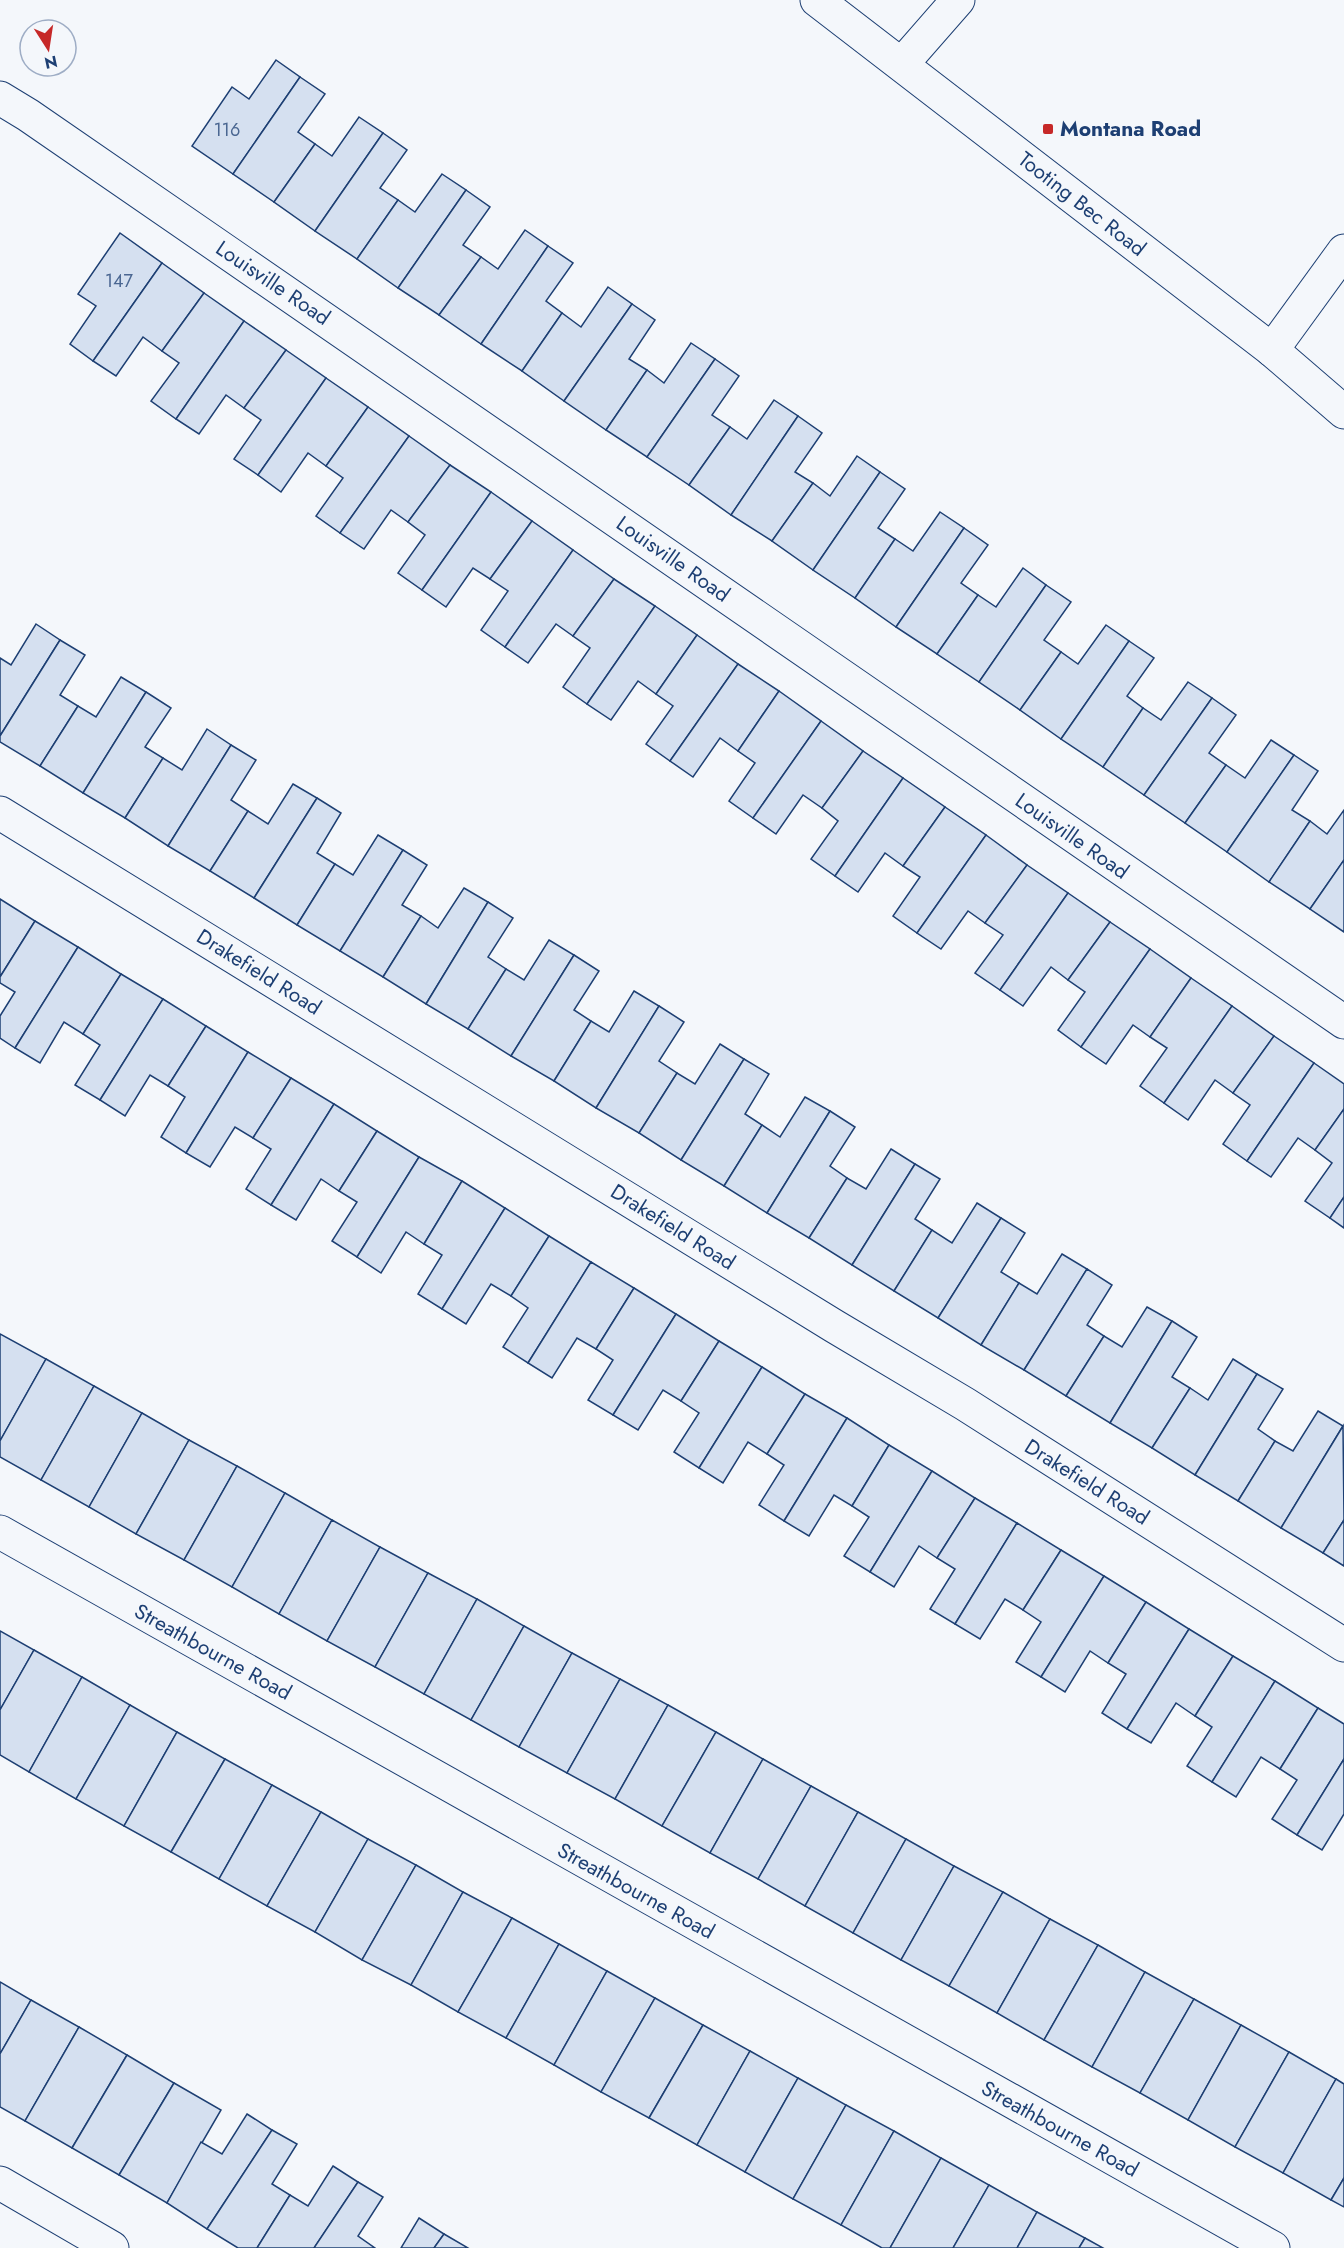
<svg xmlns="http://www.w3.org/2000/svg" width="1344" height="2248" viewBox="0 0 1344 2248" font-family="Jost,sans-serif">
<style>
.building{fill:#d5e0f0;stroke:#1d3f73;stroke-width:1.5}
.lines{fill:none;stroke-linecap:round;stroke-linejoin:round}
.minor-casing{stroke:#1d3f73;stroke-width:35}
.trunk-casing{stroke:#1d3f73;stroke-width:35}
.minor{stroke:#f4f7fb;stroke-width:33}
.trunk{stroke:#f4f7fb;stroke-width:33}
.poi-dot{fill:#c62828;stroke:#f4f7fb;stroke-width:2}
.labels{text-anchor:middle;stroke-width:4.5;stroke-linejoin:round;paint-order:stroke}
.number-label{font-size:18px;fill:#4b6792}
.poi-label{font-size:21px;font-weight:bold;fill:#1d3f73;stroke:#f4f7fb;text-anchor:start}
.street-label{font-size:21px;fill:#1d3f73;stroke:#f4f7fb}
</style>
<rect width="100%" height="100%" fill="#f4f7fb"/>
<g class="building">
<path d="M276 60 300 77 233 174 192 146 232 87 249 99Z"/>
<path d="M300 77 325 94 298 132 315 144 274 202 233 174Z"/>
<path d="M359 117 383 133 315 231 274 202 315 144 332 156Z"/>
<path d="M383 133 407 150 380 188 398 200 357 259 315 231Z"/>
<path d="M442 174 466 190 398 288 357 259 398 200 415 212Z"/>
<path d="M466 190 490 207 463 245 481 257 439 315 398 288Z"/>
<path d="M525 230 548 246 481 344 439 315 481 257 498 269Z"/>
<path d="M120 233 162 263 93 361 70 344 96 306 78 294Z"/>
<path d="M548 246 573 263 546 301 562 313 522 371 481 344Z"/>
<path d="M162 263 204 293 162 351 143 337 116 376 93 361Z"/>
<path d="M608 287 632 304 564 401 522 371 562 313 581 327Z"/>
<path d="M204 293 244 321 176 419 151 401 179 363 162 351Z"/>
<path d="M632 304 655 320 629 359 647 370 606 430 564 401Z"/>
<path d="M244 321 286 350 244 408 226 395 199 434 176 419Z"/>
<path d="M691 343 715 359 647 457 606 430 647 370 664 383Z"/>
<path d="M286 350 326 378 258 475 234 459 261 420 244 408Z"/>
<path d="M715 359 739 376 712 415 730 427 689 485 647 457Z"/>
<path d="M326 378 368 407 326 466 308 453 281 492 258 475Z"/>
<path d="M774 400 798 416 731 515 689 485 730 427 747 439Z"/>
<path d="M368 407 409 436 340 533 316 516 343 478 326 466Z"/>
<path d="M798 416 822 433 795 472 813 483 772 541 731 515Z"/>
<path d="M409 436 450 465 408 522 391 510 364 549 340 533Z"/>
<path d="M857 456 880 472 813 570 772 541 813 483 830 496Z"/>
<path d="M450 465 491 492 422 590 398 573 425 535 408 522Z"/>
<path d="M880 472 905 489 878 528 895 539 855 598 813 570Z"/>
<path d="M491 492 532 521 490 579 473 568 446 607 422 590Z"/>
<path d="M940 512 964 528 896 627 855 598 895 539 913 551Z"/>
<path d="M532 521 573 550 505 647 481 630 508 591 490 579Z"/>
<path d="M964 528 988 545 961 583 978 595 937 654 896 627Z"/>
<path d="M573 550 614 579 573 636 556 624 528 663 505 647Z"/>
<path d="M1023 568 1046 585 979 682 937 654 978 595 996 607Z"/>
<path d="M614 579 655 606 587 704 563 687 590 648 573 636Z"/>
<path d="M1046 585 1071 602 1044 640 1061 652 1020 710 979 682Z"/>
<path d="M655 606 697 635 656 694 638 681 611 720 587 704Z"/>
<path d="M36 624 60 640 0 736V658L11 665Z"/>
<path d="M1106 625 1129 641 1061 739 1020 710 1061 652 1078 664Z"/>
<path d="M697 635 738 664 670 761 646 744 673 706 656 694Z"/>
<path d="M60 640 85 655 60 695 78 706 40 766 0 742V736Z"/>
<path d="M1129 641 1154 658 1127 696 1143 708 1103 767 1061 739Z"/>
<path d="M738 664 779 691 738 751 720 738 693 777 670 761Z"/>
<path d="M121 677 146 692 83 793 40 766 78 706 96 717Z"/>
<path d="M1188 682 1212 698 1144 795 1103 767 1143 708 1161 720Z"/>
<path d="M779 691 821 721 753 818 729 801 755 763 738 751Z"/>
<path d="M146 692 171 708 145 747 163 758 125 818 83 793Z"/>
<path d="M1212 698 1236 715 1209 753 1226 765 1185 823 1144 795Z"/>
<path d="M821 721 863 751 822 808 803 795 776 834 753 818Z"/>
<path d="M207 729 231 745 168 846 125 818 163 758 182 770Z"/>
<path d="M1271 740 1294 755 1227 852 1185 823 1226 765 1245 778Z"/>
<path d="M231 745 256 760 231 800 248 811 210 871 168 846Z"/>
<path d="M863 751 903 778 835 876 811 859 838 821 822 808Z"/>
<path d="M1294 755 1318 771 1292 810 1310 821 1269 882 1227 852Z"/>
<path d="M903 778 945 807 903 866 885 853 858 892 835 876Z"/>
<path d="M293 784 317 798 254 898 210 871 248 811 268 824Z"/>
<path d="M317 798 341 813 317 853 335 864 297 925 254 898Z"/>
<path d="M945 807 986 835 917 933 893 916 920 877 903 866Z"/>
<path d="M1344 810V860L1310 909 1269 882 1310 821 1327 834Z"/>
<path d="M378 835 403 850 340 951 297 925 335 864 353 875Z"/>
<path d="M986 835 1027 865 985 923 968 911 941 949 917 933Z"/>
<path d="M403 850 427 865 402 905 421 916 383 977 340 951Z"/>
<path d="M1344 860V932L1310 909Z"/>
<path d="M1027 865 1068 893 1000 990 975 973 1003 935 985 923Z"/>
<path d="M464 888 488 902 426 1004 383 977 421 916 438 928Z"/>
<path d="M1068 893 1110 922 1068 980 1051 967 1023 1006 1000 990Z"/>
<path d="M0 899 35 921 0 977Z"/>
<path d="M488 902 513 918 488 957 506 969 468 1029 426 1004Z"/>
<path d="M35 921 78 947 15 1048 0 1038V1016L15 992 0 983V977Z"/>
<path d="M1110 922 1150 949 1081 1047 1058 1030 1085 992 1068 980Z"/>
<path d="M549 940 574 955 511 1056 468 1029 506 969 524 980Z"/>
<path d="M78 947 121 974 83 1034 64 1022 40 1063 15 1048Z"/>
<path d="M1150 949 1191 978 1150 1037 1133 1025 1106 1064 1081 1047Z"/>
<path d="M574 955 599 971 574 1010 591 1021 554 1081 511 1056Z"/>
<path d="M121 974 163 999 100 1100 75 1085 100 1045 83 1034Z"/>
<path d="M1191 978 1232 1006 1164 1103 1140 1086 1167 1048 1150 1037Z"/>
<path d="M634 991 659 1006 596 1108 554 1081 591 1021 609 1032Z"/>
<path d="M163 999 206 1026 168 1086 150 1075 125 1116 100 1100Z"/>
<path d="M659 1006 684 1022 659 1061 677 1073 639 1133 596 1108Z"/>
<path d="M1232 1006 1274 1036 1233 1093 1215 1080 1188 1120 1164 1103Z"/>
<path d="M206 1026 248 1052 186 1153 161 1137 185 1097 168 1086Z"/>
<path d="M1274 1036 1314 1063 1247 1161 1223 1144 1250 1105 1233 1093Z"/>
<path d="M720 1044 744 1059 681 1160 639 1133 677 1073 695 1084Z"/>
<path d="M248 1052 291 1078 253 1138 235 1127 210 1167 186 1153Z"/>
<path d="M744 1059 769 1074 745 1114 762 1125 724 1186 681 1160Z"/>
<path d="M1314 1063 1344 1084V1109L1315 1150 1298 1138 1271 1177 1247 1161Z"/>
<path d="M291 1078 334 1104 271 1205 246 1189 271 1149 253 1138Z"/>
<path d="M805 1097 830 1111 767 1213 724 1186 762 1125 780 1137Z"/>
<path d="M334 1104 377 1131 339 1191 321 1179 296 1220 271 1205Z"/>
<path d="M1344 1109V1197L1330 1218 1305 1201 1332 1163 1315 1150Z"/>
<path d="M830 1111 855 1127 830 1166 847 1178 809 1238 767 1213Z"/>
<path d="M377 1131 419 1157 357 1257 332 1241 357 1202 339 1191Z"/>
<path d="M891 1149 915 1164 852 1265 809 1238 847 1178 866 1189Z"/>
<path d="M419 1157 462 1181 424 1244 406 1232 381 1273 357 1257Z"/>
<path d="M915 1164 940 1179 915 1219 932 1230 894 1291 852 1265Z"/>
<path d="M462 1181 505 1208 442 1309 418 1294 442 1255 424 1244Z"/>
<path d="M1344 1197V1228L1330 1218Z"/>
<path d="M977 1203 1001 1218 938 1318 894 1291 932 1230 952 1243Z"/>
<path d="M505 1208 549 1236 511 1296 491 1284 466 1324 442 1309Z"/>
<path d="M1001 1218 1025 1233 1001 1272 1019 1283 981 1345 938 1318Z"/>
<path d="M549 1236 591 1262 528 1363 503 1347 528 1308 511 1296Z"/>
<path d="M1062 1254 1087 1269 1024 1370 981 1345 1019 1283 1037 1294Z"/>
<path d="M591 1262 634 1288 596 1349 577 1338 552 1378 528 1363Z"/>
<path d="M1087 1269 1112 1285 1087 1325 1104 1336 1066 1396 1024 1370Z"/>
<path d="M634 1288 676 1314 613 1415 588 1400 613 1360 596 1349Z"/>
<path d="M1147 1307 1172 1321 1110 1423 1066 1396 1104 1336 1122 1347Z"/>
<path d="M676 1314 719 1341 681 1401 663 1390 638 1430 613 1415Z"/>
<path d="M1172 1321 1197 1337 1172 1377 1190 1388 1152 1448 1110 1423Z"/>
<path d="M0 1334 46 1359 0 1441Z"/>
<path d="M719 1341 762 1367 699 1468 674 1452 699 1413 681 1401Z"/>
<path d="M46 1359 94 1386 41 1480 0 1457V1441Z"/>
<path d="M1233 1359 1257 1374 1195 1475 1152 1448 1190 1388 1208 1400Z"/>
<path d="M762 1367 805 1394 767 1454 748 1442 723 1483 699 1468Z"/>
<path d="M1257 1374 1283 1389 1258 1429 1275 1441 1238 1501 1195 1475Z"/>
<path d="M94 1386 142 1413 89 1507 41 1480Z"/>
<path d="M805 1394 847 1418 784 1521 759 1505 784 1465 767 1454Z"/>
<path d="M1318 1411 1343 1426 1281 1528 1238 1501 1275 1441 1293 1451Z"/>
<path d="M142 1413 189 1440 136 1534 89 1507Z"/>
<path d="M847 1418 889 1445 852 1506 834 1495 809 1536 784 1521Z"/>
<path d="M1343 1426 1344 1520 1323 1553 1281 1528Z"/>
<path d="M189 1440 237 1466 184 1560 136 1534Z"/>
<path d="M889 1445 932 1471 870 1572 844 1556 869 1517 852 1506Z"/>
<path d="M237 1466 285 1493 232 1587 184 1560Z"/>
<path d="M932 1471 975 1498 937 1558 919 1546 894 1587 870 1572Z"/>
<path d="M285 1493 332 1520 279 1614 232 1587Z"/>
<path d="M975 1498 1017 1523 955 1624 930 1609 955 1569 937 1558Z"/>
<path d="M332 1520 380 1547 327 1641 279 1614Z"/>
<path d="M1344 1520V1566L1323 1553Z"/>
<path d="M1017 1523 1061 1550 1023 1610 1005 1599 980 1639 955 1624Z"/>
<path d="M380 1547 428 1573 375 1667 327 1641Z"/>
<path d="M1061 1550 1104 1576 1041 1677 1016 1662 1041 1622 1023 1610Z"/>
<path d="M428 1573 477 1599 424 1694 375 1667Z"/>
<path d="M1104 1576 1146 1602 1108 1663 1090 1651 1065 1692 1041 1677Z"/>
<path d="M477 1599 524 1626 471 1720 424 1694Z"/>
<path d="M1146 1602 1189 1629 1127 1729 1102 1713 1126 1674 1108 1663Z"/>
<path d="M524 1626 572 1653 519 1747 471 1720Z"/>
<path d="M1189 1629 1233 1656 1195 1716 1176 1703 1151 1743 1127 1729Z"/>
<path d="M0 1631 34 1650 0 1710Z"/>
<path d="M34 1650 82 1677 29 1772 0 1755V1710Z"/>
<path d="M572 1653 620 1679 567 1773 519 1747Z"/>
<path d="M1233 1656 1275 1681 1212 1782 1187 1766 1212 1727 1195 1716Z"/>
<path d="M82 1677 130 1705 76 1799 29 1772Z"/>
<path d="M620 1679 668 1705 615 1799 567 1773Z"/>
<path d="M1275 1681 1318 1708 1280 1769 1261 1757 1236 1797 1212 1782Z"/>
<path d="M130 1705 177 1732 124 1826 76 1799Z"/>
<path d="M668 1705 716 1732 662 1826 615 1799Z"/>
<path d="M1318 1708 1344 1724V1759L1297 1835 1272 1819 1297 1780 1280 1769Z"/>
<path d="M177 1732 225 1759 171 1852 124 1826Z"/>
<path d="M716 1732 763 1759 710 1853 662 1826Z"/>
<path d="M225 1759 272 1785 219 1879 171 1852Z"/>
<path d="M763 1759 811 1786 758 1879 710 1853Z"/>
<path d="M1344 1759V1814L1322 1850 1297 1835Z"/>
<path d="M272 1785 321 1812 267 1906 219 1879Z"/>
<path d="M811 1786 858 1812 805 1906 758 1879Z"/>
<path d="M321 1812 368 1839 315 1932 267 1906Z"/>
<path d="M858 1812 906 1839 853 1933 805 1906Z"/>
<path d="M368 1839 416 1865 362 1960 315 1932Z"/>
<path d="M906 1839 954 1866 901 1960 853 1933Z"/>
<path d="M416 1865 463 1892 411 1985 362 1960Z"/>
<path d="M954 1866 1003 1892 949 1986 901 1960Z"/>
<path d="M463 1892 512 1918 458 2012 411 1985Z"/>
<path d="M1003 1892 1050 1919 997 2013 949 1986Z"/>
<path d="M512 1918 559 1944 506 2038 458 2012Z"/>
<path d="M1050 1919 1098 1945 1044 2040 997 2013Z"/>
<path d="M559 1944 607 1971 554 2065 506 2038Z"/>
<path d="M1098 1945 1145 1972 1092 2067 1044 2040Z"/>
<path d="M607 1971 655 1998 601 2092 554 2065Z"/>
<path d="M1145 1972 1194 1999 1140 2093 1092 2067Z"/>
<path d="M0 1982 31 2000 0 2054Z"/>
<path d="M655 1998 703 2025 649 2118 601 2092Z"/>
<path d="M1194 1999 1241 2025 1188 2120 1140 2093Z"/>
<path d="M31 2000 79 2027 25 2121 0 2107V2054Z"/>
<path d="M703 2025 750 2051 697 2145 649 2118Z"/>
<path d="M1241 2025 1289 2052 1235 2147 1188 2120Z"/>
<path d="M79 2027 127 2055 72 2148 25 2121Z"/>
<path d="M750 2051 798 2078 745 2172 697 2145Z"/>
<path d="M1289 2052 1336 2079 1283 2173 1235 2147Z"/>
<path d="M127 2055 174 2083 119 2175 72 2148Z"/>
<path d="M798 2078 846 2105 793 2199 745 2172Z"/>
<path d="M1336 2079 1344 2084V2178L1331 2200 1283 2173Z"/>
<path d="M174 2083 221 2110 167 2203 119 2175Z"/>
<path d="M846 2105 894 2131 841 2225 793 2199Z"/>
<path d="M247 2114 272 2130 207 2229 167 2203 201 2142 222 2154Z"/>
<path d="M272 2130 297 2144 272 2184 290 2195 257 2248H238L207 2229Z"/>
<path d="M894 2131 941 2158 890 2248H882L841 2225Z"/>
<path d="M941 2158 989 2185 953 2248H890Z"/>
<path d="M333 2166 358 2182 314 2248H257L290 2195 308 2206Z"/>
<path d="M1344 2178V2207L1331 2200Z"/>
<path d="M358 2182 383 2197 358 2236 375 2248H314Z"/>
<path d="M989 2185 1037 2212 1017 2248H953Z"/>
<path d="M1037 2212 1085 2238 1079 2248H1017Z"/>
<path d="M419 2218 444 2234 434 2248H401Z"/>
<path d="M444 2234 468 2248H434Z"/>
<path d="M1085 2238 1103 2248H1079Z"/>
</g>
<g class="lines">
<g class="minor-casing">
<g id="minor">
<path d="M902 64 958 0"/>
<path d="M0 98 28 115 1344 1022"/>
<path d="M1272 350 1344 251"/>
<path d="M0 813 834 1326 965 1404 1344 1645"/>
<path d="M0 1532 1273 2248"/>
<path d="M0 2183 112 2248"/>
</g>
</g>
<g class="trunk-casing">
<path id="trunk" d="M817 0 1272 350 1344 412"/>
</g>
<use href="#minor" class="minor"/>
<use href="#trunk" class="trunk"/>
</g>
<rect class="poi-dot" x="1042" y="123" width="12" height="12" rx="3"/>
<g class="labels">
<g class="number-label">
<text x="227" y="136">116</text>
<text x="119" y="287">147</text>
</g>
<g class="poi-label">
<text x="1060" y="136">Montana Road</text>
</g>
<g class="street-label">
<text transform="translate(1082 204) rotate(38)" y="7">Tooting Bec Road</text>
<text transform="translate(273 283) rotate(34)" y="7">Louisville Road</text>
<text transform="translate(673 559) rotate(35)" y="7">Louisville Road</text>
<text transform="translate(1072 836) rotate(35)" y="7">Louisville Road</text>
<text transform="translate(259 972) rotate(32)" y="7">Drakefield Road</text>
<text transform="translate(673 1227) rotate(32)" y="7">Drakefield Road</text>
<text transform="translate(1087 1482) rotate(32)" y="7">Drakefield Road</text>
<text transform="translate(213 1652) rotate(29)" y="7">Streathbourne Road</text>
<text transform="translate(636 1891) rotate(29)" y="7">Streathbourne Road</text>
<text transform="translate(1060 2129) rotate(29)" y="7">Streathbourne Road</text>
</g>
</g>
<g transform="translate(48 48) rotate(168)"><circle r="28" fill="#f4f7fb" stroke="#9eadc5" stroke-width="1.5"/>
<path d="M0-4.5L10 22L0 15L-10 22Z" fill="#c62828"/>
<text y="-9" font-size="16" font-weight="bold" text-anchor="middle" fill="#1d3f73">N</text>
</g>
</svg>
